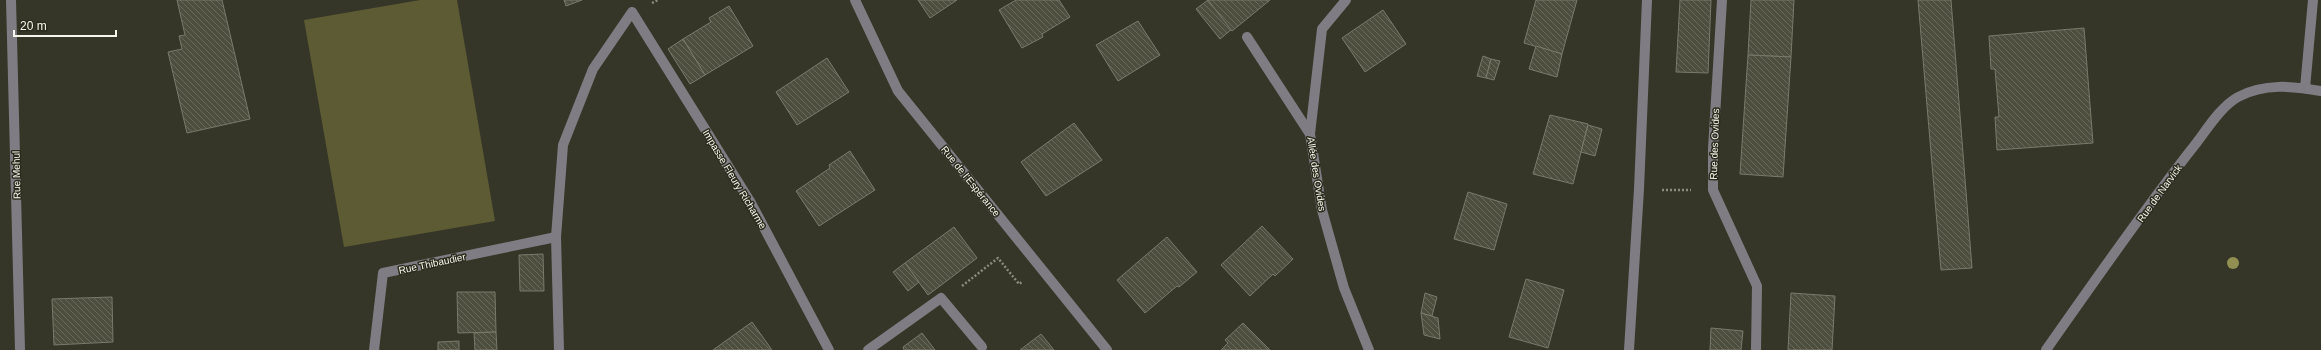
<svg xmlns="http://www.w3.org/2000/svg" width="2321" height="350" viewBox="0 0 2321 350" font-family="Helvetica,sans-serif">
<style>
.park{fill:#5c5b33}
.building{fill:url(#building-back-hatch);stroke:#7a796a}
.lines{fill:none;stroke-linecap:round;stroke-linejoin:round}
.path{stroke:#8b8b7f;stroke-width:2.5;stroke-dasharray:2 2;stroke-linecap:butt}
.minor{stroke:#7f7d83;stroke-width:10}
.tree{fill:#918f51}
.labels{text-anchor:middle;stroke-width:3;stroke-linejoin:round;paint-order:stroke}
.street-label{font-size:10px;fill:#f6f6ed;stroke:#2c2c1e}
</style>
<defs>
<pattern id="building-back-hatch" width="6" height="6" patternUnits="userSpaceOnUse"><rect width="6" height="6" fill="#4e4e3f"/><path d="M-1 5l2 2M0 0l6 6M5-1l2 2" fill="none" stroke="#68685b"/></pattern>
</defs>
<rect width="100%" height="100%" fill="#363628"/>
<path class="park" d="M420 0H457L495 221 344 247 304 20Z"/>
<g class="building">
<path d="M177 0H222L250 119 187 133 168 52 182 49 179 36 185 35Z"/>
<path d="M564 0H582L566 6Z"/>
<path d="M918 0H957L930 18Z"/>
<path d="M1016 0H1059L1070 17 1042 34 1043 37 1022 48 999 10Z"/>
<path d="M1208 0 1232 29 1220 39 1196 9Z"/>
<path d="M1208 0H1270L1232 31Z"/>
<path d="M1536 0H1577L1562 54 1524 43Z"/>
<path d="M1680 0H1711L1708 73 1676 72Z"/>
<path d="M1751 0H1794L1791 57 1748 55Z"/>
<path d="M1918 0H1951L1972 268 1941 270Z"/>
<path d="M729 6 753 46 705 75 683 39 711 22 709 18Z"/>
<path d="M1383 10 1406 44 1365 72 1342 38Z"/>
<path d="M1138 21 1160 55 1118 81 1096 45Z"/>
<path d="M2084 28 2093 143 1997 150 1995 117H1999L1995 69H1991L1989 36Z"/>
<path d="M683 39 705 75 690 84 668 49Z"/>
<path d="M1536 46 1562 54 1557 77 1529 69Z"/>
<path d="M1748 55 1791 57 1783 177 1740 174Z"/>
<path d="M1483 56 1491 59 1486 78 1477 76Z"/>
<path d="M827 58 849 92 797 125 776 92Z"/>
<path d="M1491 59 1500 61 1494 80 1486 78Z"/>
<path d="M1550 115 1588 124 1573 184 1533 174Z"/>
<path d="M1074 123 1102 160 1046 196 1021 162Z"/>
<path d="M1588 125 1602 129 1595 156 1581 152Z"/>
<path d="M850 151 875 190 819 226 796 191 830 168 829 165Z"/>
<path d="M1468 192 1507 204 1494 250 1454 239Z"/>
<path d="M1262 226 1293 259 1275 276 1273 274 1250 296 1221 265Z"/>
<path d="M954 227 977 258 928 295 905 263Z"/>
<path d="M1167 237 1197 272 1179 287 1177 286 1145 313 1117 280Z"/>
<path d="M543 254 544 291H520L519 255Z"/>
<path d="M905 263 919 282 908 291 893 272Z"/>
<path d="M1526 279 1564 290 1548 348 1509 337Z"/>
<path d="M457 292H495L496 332 458 333Z"/>
<path d="M1425 293 1437 297 1432 316 1421 313Z"/>
<path d="M1791 293 1835 296 1832 350H1788Z"/>
<path d="M112 297 113 342 54 345 52 299Z"/>
<path d="M1421 313 1438 318 1440 339 1424 335Z"/>
<path d="M752 322 772 350H713Z"/>
<path d="M1243 323 1270 350H1221L1228 343 1225 340Z"/>
<path d="M1711 328 1743 331 1741 350H1710Z"/>
<path d="M496 332 497 350H475L474 333Z"/>
<path d="M922 333 935 350H904L903 347Z"/>
<path d="M1041 334 1054 350H1020Z"/>
<path d="M459 341V350H438V342Z"/>
</g>
<g class="lines">
<g class="path">
<path d="M652 3 658 0"/>
<path d="M1662 190H1691"/>
<path d="M962 286 998 258 1019 284 1022 282"/>
</g>
<g class="minor">
<path d="M11 0 20 350"/>
<path d="M855 0 898 91 1107 350"/>
<path d="M1346 0 1322 29 1310 134 1322 210 1344 288 1369 350"/>
<path d="M1722 0 1713 149V190L1757 286 1756 350"/>
<path d="M1247 37 1310 134"/>
<path d="M2305 88 2313 0"/>
<path d="M374 350 383 273 556 237"/>
<path d="M559 350 556 237 563 145 593 69 632 12 751 203 829 350"/>
<path d="M868 350 941 298 982 347"/>
<path d="M1629 350 1639 189 1647 0"/>
<path d="M2046 350C2094 282 2142 212 2194 146 2206 131 2220 107 2238 97 2264 83 2293 86 2321 91"/>
</g>
</g>
<circle class="tree" cx="2233" cy="263" r="6"/>
<g class="labels">
<g class="street-label">
<text transform="translate(1714 144) rotate(-88)" y="4">Rue des Ovides</text>
<text transform="translate(1317 174) rotate(81)" y="4">Allée des Ovides</text>
<text transform="translate(16 175) rotate(-91)" y="4">Rue Mehul</text>
<text transform="translate(735 179) rotate(59)" y="4">Impasse Fleury Richarme</text>
<text transform="translate(971 181) rotate(51)" y="4">Rue de l’Espérance</text>
<text transform="translate(2159 193) rotate(-54)" y="4">Rue de Narvick</text>
<text transform="translate(432 263) rotate(-12)" y="4">Rue Thibaudier</text>
</g>
</g>
<path d="M14 30v6h102v-6" fill="none" stroke="#f6f6ed" stroke-width="2"/>
<text x="20" y="30" font-size="12" fill="#f6f6ed" stroke="#2c2c1e" stroke-width="3" paint-order="stroke">20 m</text>
</svg>
